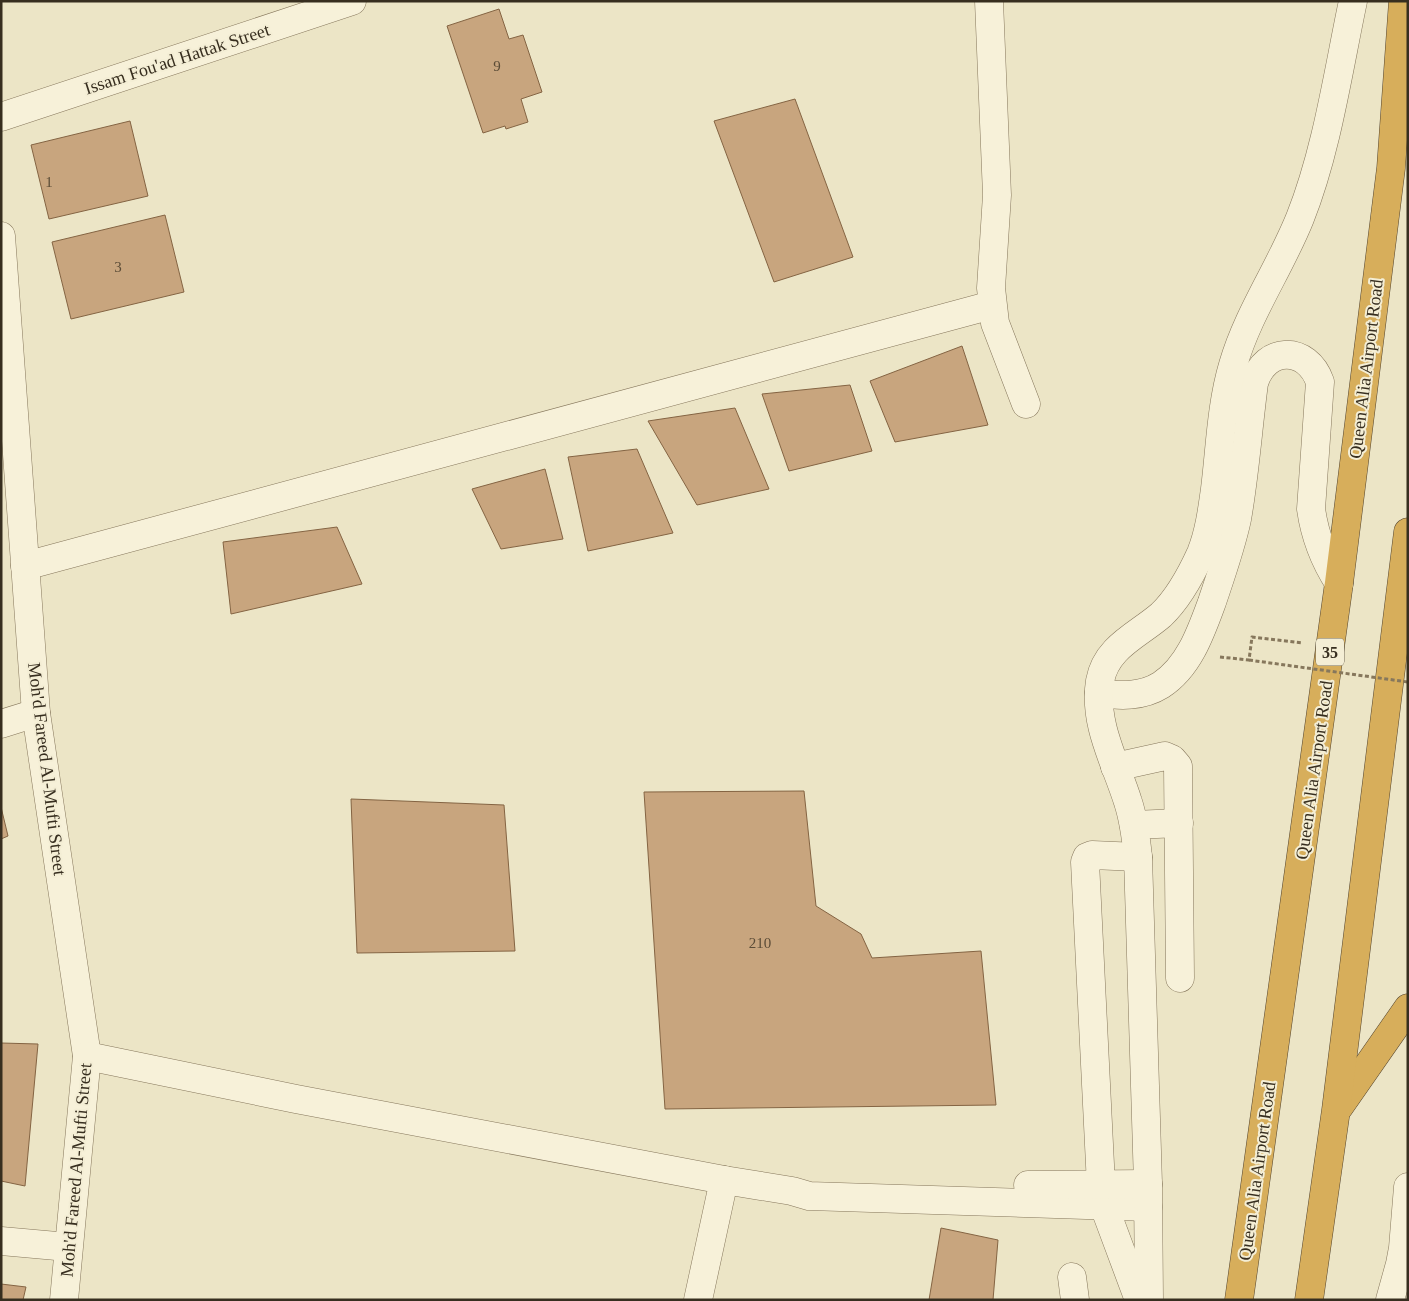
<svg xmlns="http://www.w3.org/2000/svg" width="1409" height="1301" viewBox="0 0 1409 1301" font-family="'Times New Roman',serif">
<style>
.building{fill:#c8a57e;stroke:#846443}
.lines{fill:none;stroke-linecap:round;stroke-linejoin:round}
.minor-casing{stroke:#86775c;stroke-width:29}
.highway-casing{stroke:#544530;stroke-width:29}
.path{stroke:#86775c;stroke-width:3;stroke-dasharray:4 2.5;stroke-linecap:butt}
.minor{stroke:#f7f1d9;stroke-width:28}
.highway{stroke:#d7ae5b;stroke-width:28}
.path-bridge{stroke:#86775c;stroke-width:3;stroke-dasharray:4 2.5;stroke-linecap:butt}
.labels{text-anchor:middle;stroke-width:4;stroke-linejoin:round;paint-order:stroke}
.number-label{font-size:15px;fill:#5b4c37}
.shield{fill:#f4eed5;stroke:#706856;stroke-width:1}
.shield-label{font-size:16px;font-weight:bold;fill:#372e1f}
.street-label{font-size:18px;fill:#372e1f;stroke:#f4eed5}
</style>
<rect width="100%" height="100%" fill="#ece5c6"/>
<g class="building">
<path d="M499 9 509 39 523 35 542 92 521 99 528 122 506 129 505 126 483 133 447 26Z"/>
<path d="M795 99 853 257 774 282 714 121Z"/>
<path d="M130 121 148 196 49 219 31 145Z"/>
<path d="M165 215 184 292 71 319 52 242Z"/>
<path d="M962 346 988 425 895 442 870 381Z"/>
<path d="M850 385 872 451 789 471 762 394Z"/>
<path d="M735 408 769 489 697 505 648 421Z"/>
<path d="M637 449 673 533 588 551 568 457Z"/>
<path d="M545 469 563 539 501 549 472 489Z"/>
<path d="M337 527 362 584 231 614 223 542Z"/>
<path d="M804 791 816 906 861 934 872 958 981 951 996 1105 665 1109 644 792Z"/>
<path d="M351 799 504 805 515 951 357 953Z"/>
<path d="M1 807 8 836 1 839Z"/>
<path d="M1 1043 38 1044 25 1186 1 1181Z"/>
<path d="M941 1228 998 1240 993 1300H929Z"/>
<path d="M1 1284 26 1287 23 1300H1Z"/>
</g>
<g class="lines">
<g class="minor-casing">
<g id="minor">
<path d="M989 1 997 195 991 288 995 323 1026 404"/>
<path d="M1 117 352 1"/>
<path d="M1 236 36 713 87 1056 64 1300"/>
<path d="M25 566 992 305"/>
<path d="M1099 693C1120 696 1142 697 1161 685 1189 667 1201 632 1212 602 1221 575 1231 547 1237 519 1245 474 1248 428 1254 383 1265 346 1307 345 1320 382L1311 509C1315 537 1324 560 1339 583"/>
<path d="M1 724 36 713"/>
<path d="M1115 767 1165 756 1172 759 1178 766 1180 978"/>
<path d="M1134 825 1179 823"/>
<path d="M1138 857 1092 855 1087 857 1085 862 1101 1185 1104 1206 1139 1300"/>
<path d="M87 1056 296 1099 724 1180 792 1191 809 1196 1148 1207"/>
<path d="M1028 1185 1148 1184"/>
<path d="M1 1241 68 1247"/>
<path d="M1072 1277 1075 1300"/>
<path d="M698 1300 724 1180"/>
<path d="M1149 1300 1148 1184 1138 857C1136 838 1134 820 1128 802 1116 763 1093 724 1100 681 1106 647 1138 635 1161 615 1179 598 1191 575 1201 553 1209 533 1212 511 1215 489 1220 449 1221 405 1233 365 1248 313 1280 268 1300 218 1327 150 1338 72 1353 1"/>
<path d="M1390 1300 1400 1264 1403 1248 1408 1187"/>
</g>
</g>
<g class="highway-casing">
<g id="highway">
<path d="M1339 1107 1408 1008"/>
<path d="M1239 1300 1339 583 1391 168 1403 1"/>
<path d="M1309 1300 1336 1110 1408 532"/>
</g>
</g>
<path class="path" d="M1220 657 1249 660 1252 637 1303 643"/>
<use href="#minor" class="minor"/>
<use href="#highway" class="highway"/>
<path class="path-bridge" d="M1249 660 1408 682"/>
</g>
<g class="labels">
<g class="number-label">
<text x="497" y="71">9</text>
<text x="49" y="187">1</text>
<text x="118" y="272">3</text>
<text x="760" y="948">210</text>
</g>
<rect class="shield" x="1316" y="638.5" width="28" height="27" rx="4"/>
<g class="shield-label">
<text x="1330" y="658">35</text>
</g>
<g class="street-label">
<text transform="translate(177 59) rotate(-18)" y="6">Issam Fou'ad Hattak Street</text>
<text transform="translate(1366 369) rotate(-83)" y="6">Queen Alia Airport Road</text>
<text transform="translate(47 769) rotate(83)" y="6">Moh'd Fareed Al-Mufti Street</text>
<text transform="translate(1314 770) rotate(-82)" y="6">Queen Alia Airport Road</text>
<text transform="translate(76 1170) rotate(-85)" y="6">Moh'd Fareed Al-Mufti Street</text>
<text transform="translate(1257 1171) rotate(-82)" y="6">Queen Alia Airport Road</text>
</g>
</g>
<rect width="1409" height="1301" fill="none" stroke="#372e1f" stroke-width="5"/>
</svg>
